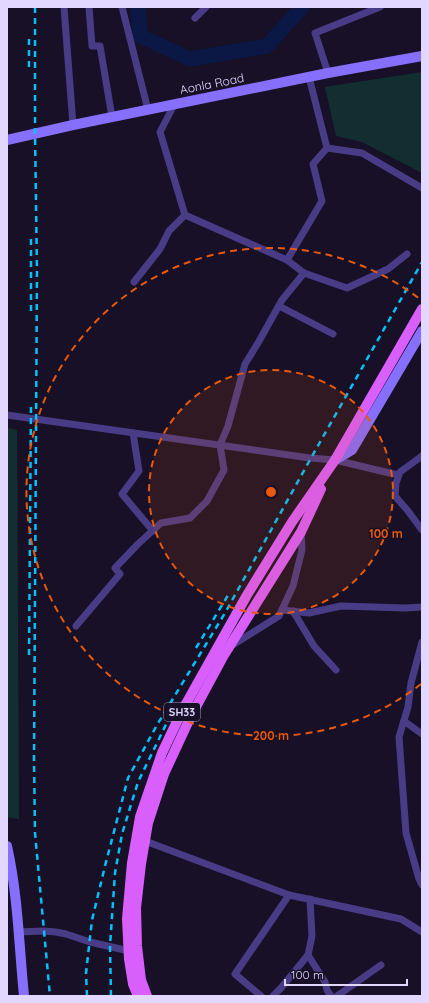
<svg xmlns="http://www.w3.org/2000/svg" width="429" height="1003" viewBox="0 0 429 1003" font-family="Quicksand,sans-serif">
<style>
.green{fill:#132e31}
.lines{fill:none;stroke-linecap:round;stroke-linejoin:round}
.river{stroke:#0b1845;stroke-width:15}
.street{stroke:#493c86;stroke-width:7}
.secondary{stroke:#876ffd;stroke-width:10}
.primary{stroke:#d95ffd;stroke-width:10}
.rail{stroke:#05c0fc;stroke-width:2.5;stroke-dasharray:6 5;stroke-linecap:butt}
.ring{fill:none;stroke:#e8590c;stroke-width:2;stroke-dasharray:7 5}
.labels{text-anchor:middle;stroke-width:3;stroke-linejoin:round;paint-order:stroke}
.shield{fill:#171027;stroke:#a49bbe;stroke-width:1}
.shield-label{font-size:11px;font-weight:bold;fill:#e1d7ff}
.street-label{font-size:12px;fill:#e1d7ff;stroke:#171027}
.centre{fill:#e8590c;stroke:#171027;stroke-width:2}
.ring-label{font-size:12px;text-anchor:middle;font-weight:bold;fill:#e8590c;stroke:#171027;stroke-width:3;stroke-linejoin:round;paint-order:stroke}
</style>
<rect width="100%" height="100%" fill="#171027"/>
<g class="green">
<path d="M422 72V173L362 142 336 136 325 87Z"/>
<path d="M7 428 17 430 19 819 7 817Z"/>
</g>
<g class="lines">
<path class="river" d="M138 7 140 36 190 59 267 46 302 7"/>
<g class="street">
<path d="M64 7 73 125"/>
<path d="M89 7 92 46H100L112 117"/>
<path d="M122 7 148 110"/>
<path d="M195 18 206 7"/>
<path d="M328 73 315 33 380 7"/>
<path d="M309 77 327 148 362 153 422 188"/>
<path d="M174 105 160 132 185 215 287 260 304 273 347 288 388 269 407 254"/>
<path d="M287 260 322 201 313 164 327 148"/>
<path d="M134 282 160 249 169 231 185 215"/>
<path d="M279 306 333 334"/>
<path d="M7 415 310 458 335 460 398 475"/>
<path d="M133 433 139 471 122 494 153 531"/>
<path d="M422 456 400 472 396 483 395 496 408 511 422 530"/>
<path d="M282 610 309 613 341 606 405 608 422 607"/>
<path d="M293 611 314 646 336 670"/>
<path d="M76 626 120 574 115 568 138 544 161 523 190 518 207 501 224 470 220 445 228 426 245 364 258 343 282 300 304 273"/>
<path d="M422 642 411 683 408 707 399 737 406 833 419 879 422 885"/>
<path d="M231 646 279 616 293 586 302 550 301 532"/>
<path d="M404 721 422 734"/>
<path d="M145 841 289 895 401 919 422 932"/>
<path d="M18 932 44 931 56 932 66 934 90 942 129 951"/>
<path d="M308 955 325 982 327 990 331 996"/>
<path d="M261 996 235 974 289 895"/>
<path d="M273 996 281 988 308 955 312 936 310 899"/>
<path d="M337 996 381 965"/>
</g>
<g class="secondary">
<path d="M7 140 73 125 328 73 422 56"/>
<path d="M335 460 352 450 422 331"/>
<path d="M7 846C18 895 19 946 24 996"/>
</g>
<g class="primary">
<path d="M138 996 133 984 129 959 127 919 132 863 140 817 162 753 182 711 247 595 292 522 335 460 422 309"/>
<path d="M147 996 141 980 137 946 136 908 141 864 148 823 164 774 190 718 224 655 301 532 321 489"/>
</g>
<g class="rail">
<path d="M35 7V133L37 271 34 760 35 833 50 996"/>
<path d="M29 39V69"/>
<path d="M31 239V311"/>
<path d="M196 648 230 592"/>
<path d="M29 655 31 405"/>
<path d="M87 996 86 973 92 920 105 866 128 778 157 725 225 613 311 458 422 262"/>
<path d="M111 996 110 946 115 873 122 834 138 782 176 704"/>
</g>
</g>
<circle cx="271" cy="492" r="122" fill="#e8590c" fill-opacity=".12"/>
<g class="ring">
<circle cx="271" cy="492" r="122"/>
<path d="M421 684A244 244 0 1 1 421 300"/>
</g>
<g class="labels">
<rect class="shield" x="164" y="703" width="36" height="18" rx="3"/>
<g class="shield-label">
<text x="182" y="716">SH33</text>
</g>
<g class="street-label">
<text transform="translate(212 84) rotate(-11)" y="4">Aonla Road</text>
</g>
</g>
<circle cx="271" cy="492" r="6" class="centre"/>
<g class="ring-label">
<text x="386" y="538">100 m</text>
<text x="271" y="740">200 m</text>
</g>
<rect width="429" height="1003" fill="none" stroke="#e1d7ff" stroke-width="16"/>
<path d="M285 979v6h122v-6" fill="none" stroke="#e1d7ff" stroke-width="2"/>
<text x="291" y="979" font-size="12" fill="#e1d7ff" stroke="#171027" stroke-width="3" paint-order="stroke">100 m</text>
</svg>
